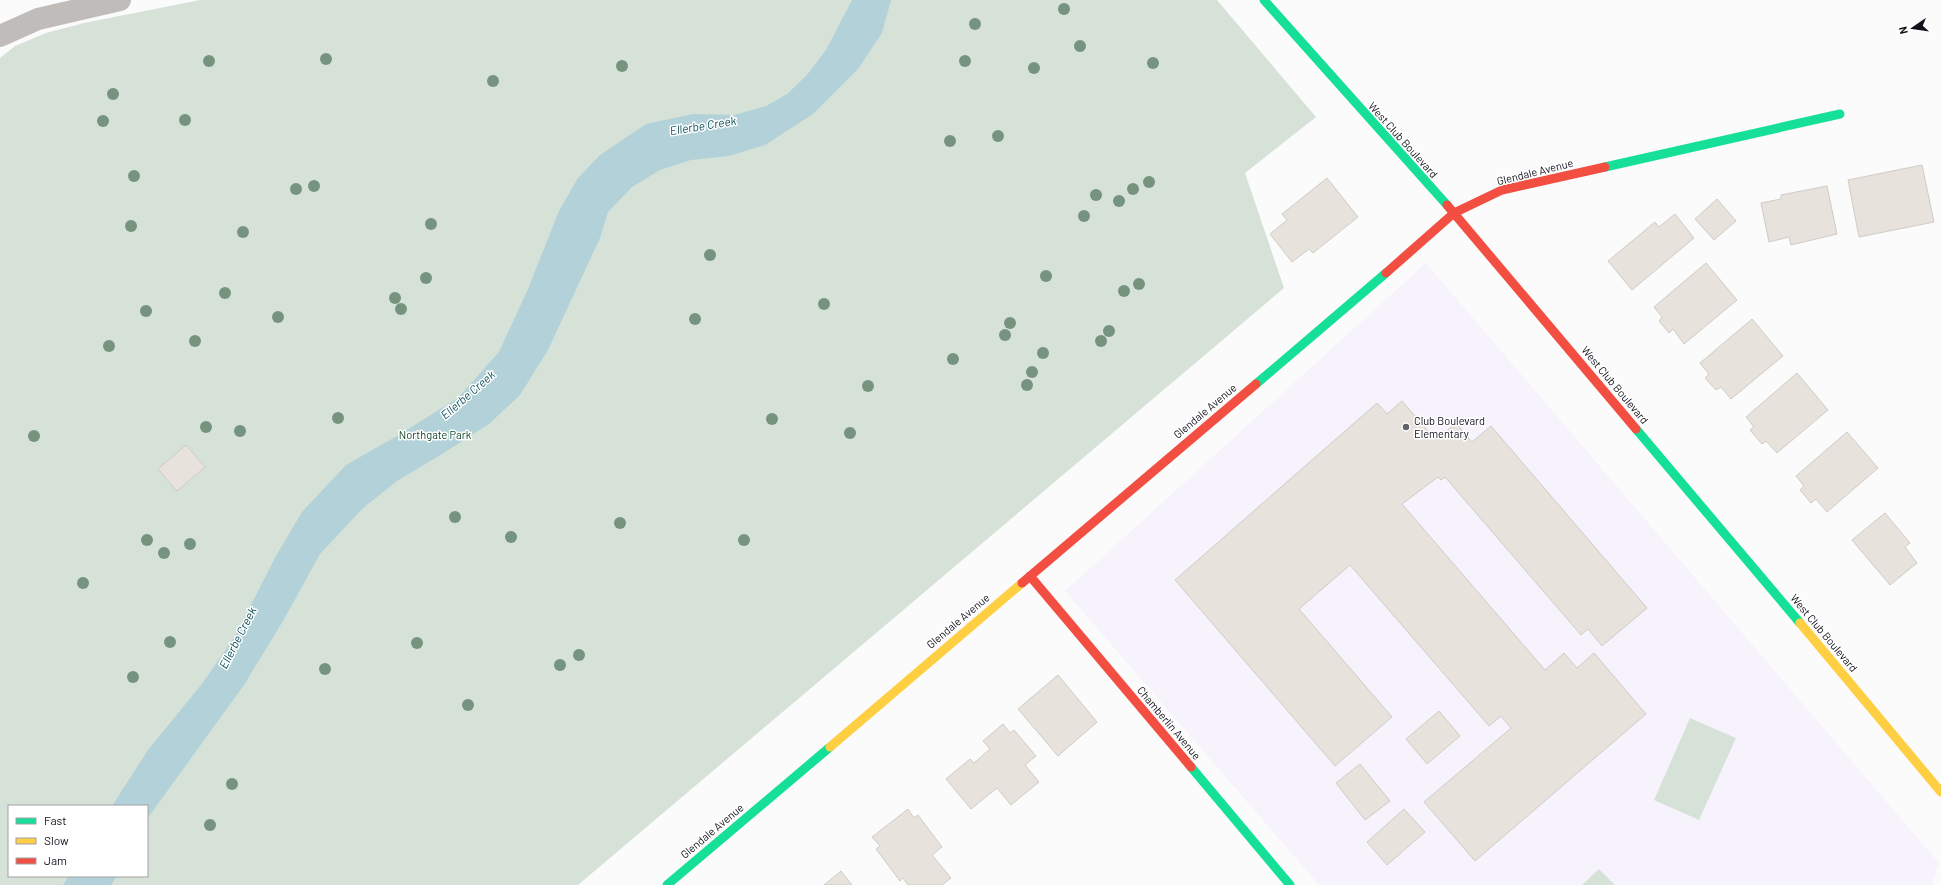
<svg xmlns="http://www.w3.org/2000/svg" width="1941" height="885" viewBox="0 0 1941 885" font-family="Barlow,sans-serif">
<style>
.built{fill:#f7f3fd}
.green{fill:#d6e2d8;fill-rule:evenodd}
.water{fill:#b2d1d8}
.building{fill:#e8e2dd;stroke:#d0cbc6}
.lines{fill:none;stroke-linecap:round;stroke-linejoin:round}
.street{stroke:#c0bcba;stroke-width:22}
.fast{stroke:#16e098;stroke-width:9}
.slow{stroke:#ffcf43;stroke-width:9}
.jam{stroke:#f24e42;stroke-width:9}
.tree{fill:#769380}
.poi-dot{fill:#66636a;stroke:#fff;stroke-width:1.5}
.labels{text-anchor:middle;stroke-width:3;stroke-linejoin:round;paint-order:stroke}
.street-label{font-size:11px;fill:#15111c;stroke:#fff}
.poi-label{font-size:11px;fill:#15111c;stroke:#fff;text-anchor:start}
.park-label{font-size:11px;fill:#0a3e1c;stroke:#fff}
.water-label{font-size:12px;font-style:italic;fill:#0f505b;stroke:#fff}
</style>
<rect width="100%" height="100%" fill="#fbfbfb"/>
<path class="built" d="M1426 263 1939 863 1932 885H1319L1065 591Z"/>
<g class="green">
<path d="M200 0H1217L1316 117 1245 173 1284 288 578 885H0V58L15 46 46 33 84 23ZM9 806H147V876H9Z"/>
<path d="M1690 718 1736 738 1699 820 1654 800Z"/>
<path d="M1599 869 1615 885H1582Z"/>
</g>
<g class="water">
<path d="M852 0H891L882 33 858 69 813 114 765 145 729 156 691 160 660 170 632 187 608 212 600 238 548 350 520 395 489 424 442 454 397 481 363 508 320 554 283 621 244 685 147 819V806H112L148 750 201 685 234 638 276 556 302 512 346 465 397 436 458 398 499 352 528 289 559 211 578 178 600 155 646 124 693 114 734 115 766 106 787 94 807 75 826 50Z"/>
<path d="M69 876H117L111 885H63Z"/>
</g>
<g class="building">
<path d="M1922 165 1934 222 1859 237 1848 180Z"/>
<path d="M1327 178 1358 217 1313 253 1309 249 1292 262 1270 234 1287 220 1282 214Z"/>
<path d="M1827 186 1837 234 1791 245 1789 237 1769 242 1761 203 1781 199V195Z"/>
<path d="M1717 199 1736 221 1714 240 1695 219Z"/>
<path d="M1675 214 1694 238 1632 290 1608 261 1655 222 1659 227Z"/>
<path d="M1706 263 1737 300 1684 344 1673 329 1669 333 1659 321 1662 317 1654 307Z"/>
<path d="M1752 319 1783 356 1731 399 1721 387 1716 390 1705 378 1709 374 1700 363Z"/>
<path d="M1797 373 1828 410 1777 453 1766 441 1762 444 1750 430 1754 427 1746 417Z"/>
<path d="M1402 401 1436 440 1456 423 1472 442 1491 426 1647 608 1602 646 1588 629 1581 635 1445 477 1441 480 1438 477 1402 504 1545 670 1564 653 1577 668 1594 653 1646 714 1475 861 1424 802 1511 728 1501 716 1489 726 1350 565 1299 609 1392 717 1335 766 1175 580 1377 403 1387 414Z"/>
<path d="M1847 432 1878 468 1827 512 1816 499 1811 503 1800 490 1804 486 1796 476Z"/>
<path d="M186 445 205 467 177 491 158 469Z"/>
<path d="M1885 513 1910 543 1905 547 1917 563 1890 585 1852 540Z"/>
<path d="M1058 675 1097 722 1058 756 1018 709Z"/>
<path d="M1439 711 1460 736 1427 764 1406 739Z"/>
<path d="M1003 724 1010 733 1014 730 1036 756 1025 765 1039 782 1011 805 997 788 971 809 946 779 970 759 974 763 990 749 983 741Z"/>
<path d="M1360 764 1390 801 1365 820 1336 783Z"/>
<path d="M908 809 914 818 918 815 942 847 932 855 951 878 942 885H908L903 878 900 881 876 849 880 846 872 837Z"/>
<path d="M1404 809 1425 832 1387 865 1367 842Z"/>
<path d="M841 871 852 885H824Z"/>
</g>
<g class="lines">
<path class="street" d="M0 36 38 19 120 0"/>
<g class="fast">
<path d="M1264 0 1447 205"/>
<path d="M1605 167 1840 114"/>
<path d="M1256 384 1386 273"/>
<path d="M1636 429 1800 623"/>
<path d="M1191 767 1290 885"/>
<path d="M667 885 830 747"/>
</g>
<g class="slow">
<path d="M1800 623 1941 792"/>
<path d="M830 747 1022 583"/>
</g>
<g class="jam">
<path d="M1447 205 1636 429"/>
<path d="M1386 273 1454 213 1502 190 1605 167"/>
<path d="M1030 576 1191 767"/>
<path d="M1022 583 1256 384"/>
</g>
</g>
<g class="tree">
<circle cx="1064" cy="9" r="6"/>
<circle cx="975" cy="24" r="6"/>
<circle cx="1080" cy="46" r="6"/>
<circle cx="326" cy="59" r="6"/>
<circle cx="209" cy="61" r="6"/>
<circle cx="965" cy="61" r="6"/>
<circle cx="1153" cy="63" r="6"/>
<circle cx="622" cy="66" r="6"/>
<circle cx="1034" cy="68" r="6"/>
<circle cx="493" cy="81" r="6"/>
<circle cx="113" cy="94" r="6"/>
<circle cx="185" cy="120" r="6"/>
<circle cx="103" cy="121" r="6"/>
<circle cx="998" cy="136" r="6"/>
<circle cx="950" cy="141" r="6"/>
<circle cx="134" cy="176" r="6"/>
<circle cx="1149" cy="182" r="6"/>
<circle cx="314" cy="186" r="6"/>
<circle cx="296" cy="189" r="6"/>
<circle cx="1133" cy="189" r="6"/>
<circle cx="1096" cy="195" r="6"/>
<circle cx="1119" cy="201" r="6"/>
<circle cx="1084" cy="216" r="6"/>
<circle cx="431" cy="224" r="6"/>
<circle cx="131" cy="226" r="6"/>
<circle cx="243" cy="232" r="6"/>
<circle cx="710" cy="255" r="6"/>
<circle cx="1046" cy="276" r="6"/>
<circle cx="426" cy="278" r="6"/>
<circle cx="1139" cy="284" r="6"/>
<circle cx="1124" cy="291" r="6"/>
<circle cx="225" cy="293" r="6"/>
<circle cx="395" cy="298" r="6"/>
<circle cx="824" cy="304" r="6"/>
<circle cx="401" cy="309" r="6"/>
<circle cx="146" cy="311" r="6"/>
<circle cx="278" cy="317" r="6"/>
<circle cx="695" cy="319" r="6"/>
<circle cx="1010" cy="323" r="6"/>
<circle cx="1109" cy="331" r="6"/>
<circle cx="1005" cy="335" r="6"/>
<circle cx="195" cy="341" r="6"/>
<circle cx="1101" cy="341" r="6"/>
<circle cx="109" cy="346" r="6"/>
<circle cx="1043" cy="353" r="6"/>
<circle cx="953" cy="359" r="6"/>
<circle cx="1032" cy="372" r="6"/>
<circle cx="1027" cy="385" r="6"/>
<circle cx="868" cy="386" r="6"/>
<circle cx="338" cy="418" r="6"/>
<circle cx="772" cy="419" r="6"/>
<circle cx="206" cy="427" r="6"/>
<circle cx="240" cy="431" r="6"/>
<circle cx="850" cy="433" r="6"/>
<circle cx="34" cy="436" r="6"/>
<circle cx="455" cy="517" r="6"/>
<circle cx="620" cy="523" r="6"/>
<circle cx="511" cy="537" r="6"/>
<circle cx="147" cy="540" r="6"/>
<circle cx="744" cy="540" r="6"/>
<circle cx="190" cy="544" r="6"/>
<circle cx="164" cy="553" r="6"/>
<circle cx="83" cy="583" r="6"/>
<circle cx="170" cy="642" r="6"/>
<circle cx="417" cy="643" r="6"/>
<circle cx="579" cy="655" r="6"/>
<circle cx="560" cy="665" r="6"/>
<circle cx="325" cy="669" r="6"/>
<circle cx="133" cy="677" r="6"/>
<circle cx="468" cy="705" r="6"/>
<circle cx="232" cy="784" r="6"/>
<circle cx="210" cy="825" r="6"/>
</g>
<circle class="poi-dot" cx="1406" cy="427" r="4"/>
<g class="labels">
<g class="street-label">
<text transform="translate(1403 140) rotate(48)" y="4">West Club Boulevard</text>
<text transform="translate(1535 172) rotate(-14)" y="4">Glendale Avenue</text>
<text transform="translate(1615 385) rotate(50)" y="4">West Club Boulevard</text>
<text transform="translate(1205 411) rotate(-40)" y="4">Glendale Avenue</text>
<text transform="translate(958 621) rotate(-40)" y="4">Glendale Avenue</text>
<text transform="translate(1824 633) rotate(50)" y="4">West Club Boulevard</text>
<text transform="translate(1169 723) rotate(50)" y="4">Chamberlin Avenue</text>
<text transform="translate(712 831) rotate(-40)" y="4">Glendale Avenue</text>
</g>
<g class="poi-label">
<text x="1414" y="425">Club Boulevard<tspan x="1414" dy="13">Elementary</tspan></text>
</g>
<g class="park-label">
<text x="435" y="439">Northgate Park</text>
</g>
<g class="water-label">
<text transform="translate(703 126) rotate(-9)" y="4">Ellerbe Creek</text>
<text transform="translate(468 395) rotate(-41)" y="4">Ellerbe Creek</text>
<text transform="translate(238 638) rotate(-63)" y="4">Ellerbe Creek</text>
</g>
</g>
<rect x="8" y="805" width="140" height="72" fill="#ffffff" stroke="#a1a0a4"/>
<rect x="16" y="818" width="20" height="6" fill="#16e098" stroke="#a1a0a4"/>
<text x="44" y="825" font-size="12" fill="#15111c">Fast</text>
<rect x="16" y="838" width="20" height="6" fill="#ffcf43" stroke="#a1a0a4"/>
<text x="44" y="845" font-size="12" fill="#15111c">Slow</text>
<rect x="16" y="858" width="20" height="6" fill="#f24e42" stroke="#a1a0a4"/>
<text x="44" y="865" font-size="12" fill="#15111c">Jam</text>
<g transform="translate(1913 28) rotate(257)" stroke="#ffffff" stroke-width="3" paint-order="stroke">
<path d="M0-3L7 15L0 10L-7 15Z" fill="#15111c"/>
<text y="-6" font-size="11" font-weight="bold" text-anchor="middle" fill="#15111c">N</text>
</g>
</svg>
